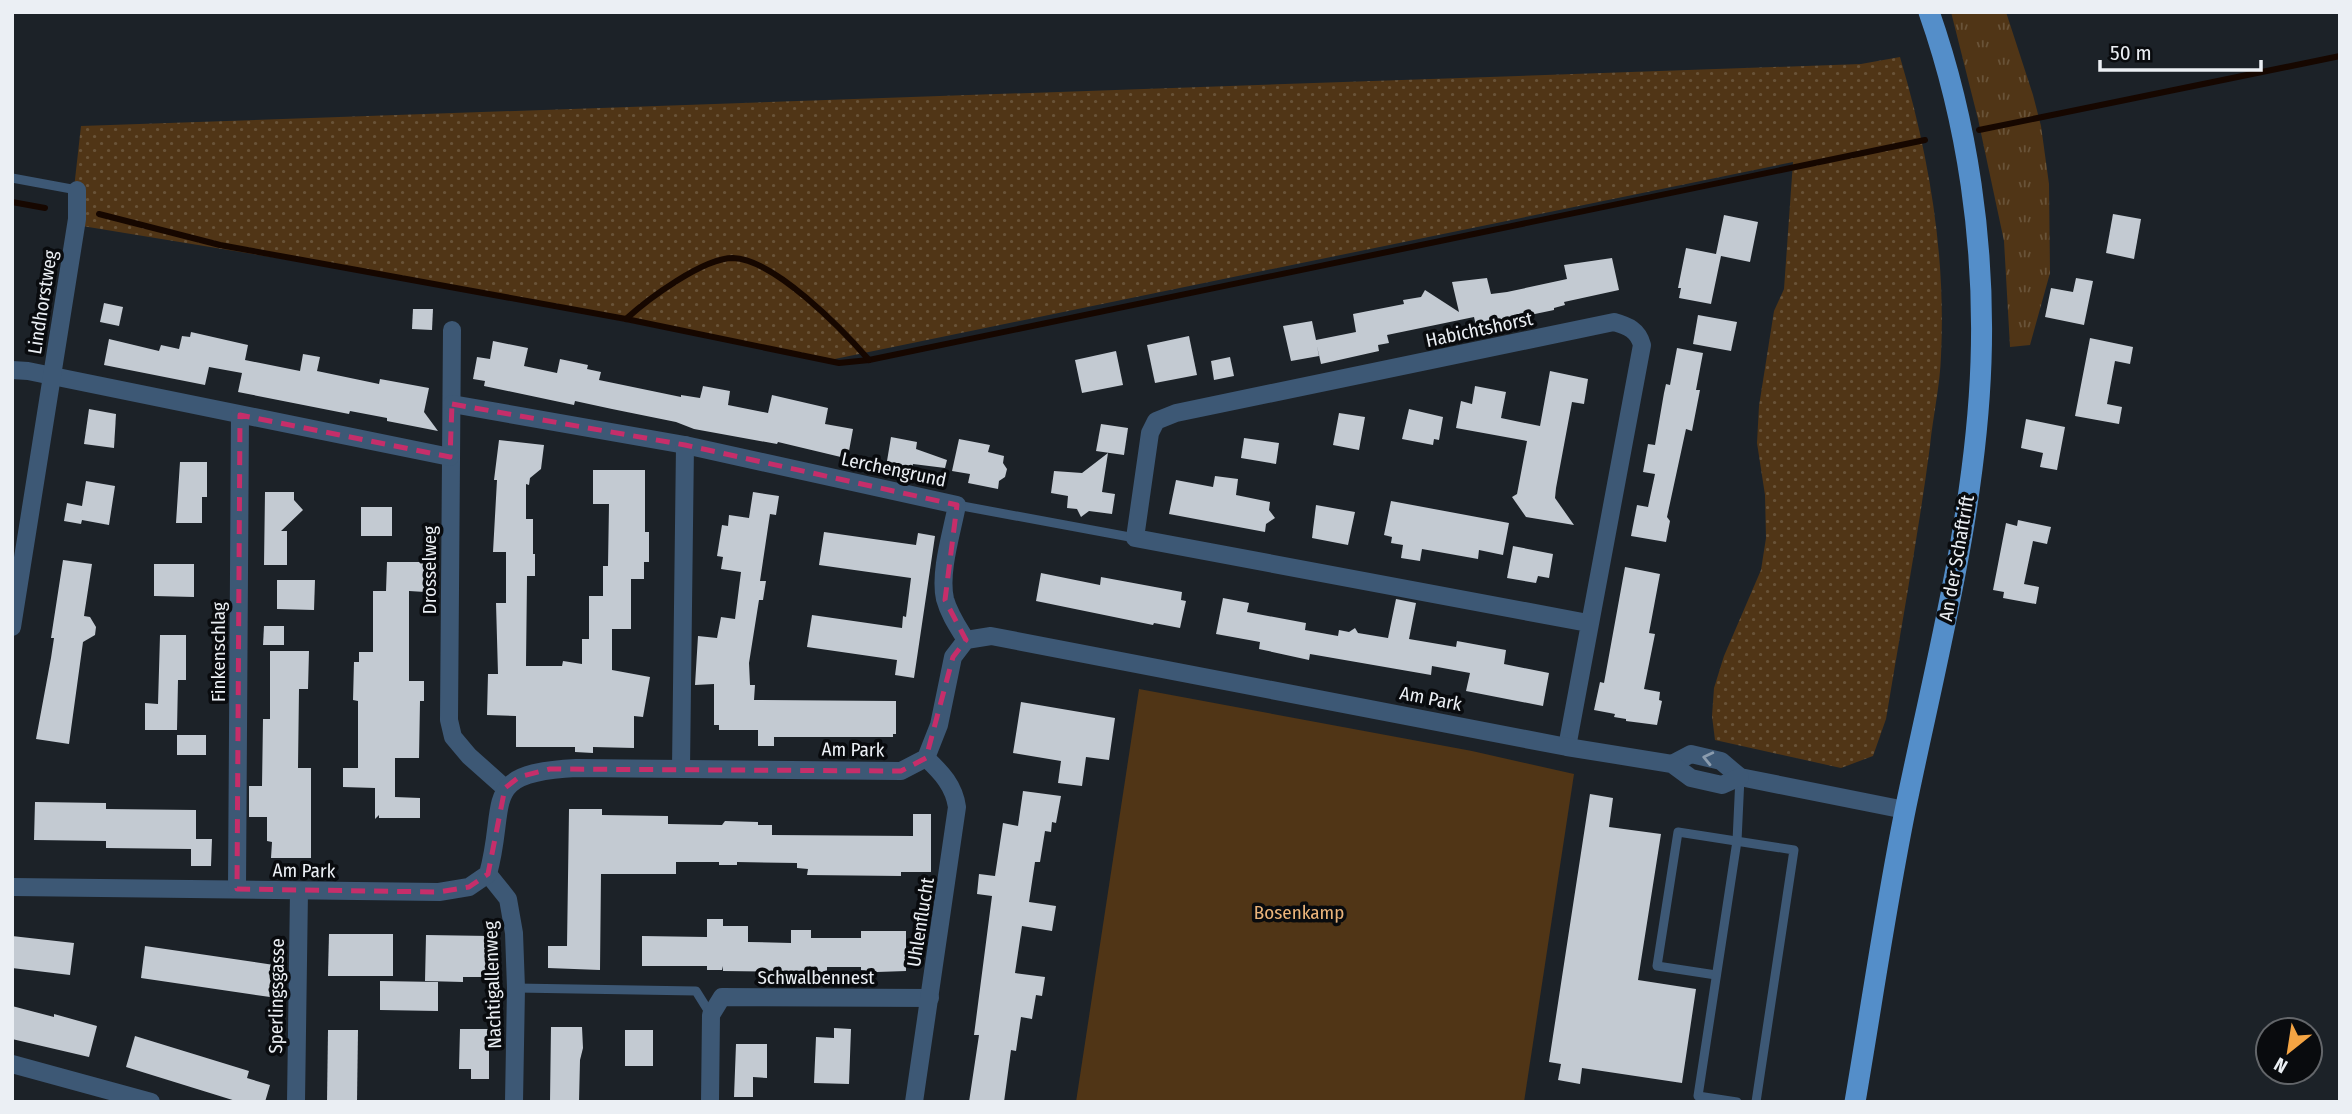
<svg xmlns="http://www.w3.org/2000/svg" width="2352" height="1114" viewBox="0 0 2352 1114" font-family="'Fira Sans Condensed',sans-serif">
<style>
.grass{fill:url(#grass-tufts)}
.park{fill:url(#park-dots)}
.garden{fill:#503516}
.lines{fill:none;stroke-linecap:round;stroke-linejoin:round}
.stream{stroke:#160700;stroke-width:6}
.building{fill:#c3cad2}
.service{stroke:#3d5875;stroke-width:9}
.minor{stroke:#3d5875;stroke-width:18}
.primary{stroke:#548ec9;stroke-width:21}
.oneway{stroke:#8b9cae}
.marked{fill:none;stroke:#c62e6a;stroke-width:5;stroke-dasharray:14 9;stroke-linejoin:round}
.labels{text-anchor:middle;stroke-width:7;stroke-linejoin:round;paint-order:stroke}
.street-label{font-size:19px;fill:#ebeff4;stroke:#090b0e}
.park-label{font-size:19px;fill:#ebb47a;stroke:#090b0e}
</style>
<defs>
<pattern id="grass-tufts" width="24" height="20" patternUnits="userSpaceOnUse" patternTransform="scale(1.75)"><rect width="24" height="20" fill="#503516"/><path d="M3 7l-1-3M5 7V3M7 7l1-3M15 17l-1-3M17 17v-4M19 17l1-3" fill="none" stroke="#695338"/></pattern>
<pattern id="park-dots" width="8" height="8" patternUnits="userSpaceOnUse" patternTransform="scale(1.75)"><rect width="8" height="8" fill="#503516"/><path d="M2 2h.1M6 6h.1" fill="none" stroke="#695338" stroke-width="1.8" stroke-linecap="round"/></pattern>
</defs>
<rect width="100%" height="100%" fill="#1c2228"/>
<path class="grass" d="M1951 12H2006L2033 95 2041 126 2049 184 2050 273 2030 345 2010 347 2004 241 1978 119Z"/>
<path class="park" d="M1900 57C1929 155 1946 254 1941 356 1940 386 1933 416 1930 446 1918 537 1901 628 1886 719L1873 756 1841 768 1715 740 1712 716 1714 688 1724 656 1761 570 1766 538 1765 495 1757 443 1759 406 1774 311 1784 289 1793 162 825 361 441 285 70 224 81 126 1861 64Z"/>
<path class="garden" d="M1139 689 1472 751 1574 774 1524 1102H1076Z"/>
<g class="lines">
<g class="stream">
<path d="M1979 130 2340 56"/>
<path d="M12 202 45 208"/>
<path d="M99 214 220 245 626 319 839 363 869 360 1925 140"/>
<path d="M626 319C648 299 703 258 733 258 774 259 842 329 869 360"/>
</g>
</g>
<g class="building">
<path d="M2113 214 2141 219 2134 259 2106 253Z"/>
<path d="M1724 215 1758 222 1750 262 1721 256 1711 304 1679 298 1681 288H1678L1686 248 1716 254Z"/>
<path d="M1612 258 1619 290 1564 302 1565 305 1554 308V310L1476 326 1474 317 1387 335 1389 343 1378 345 1379 351 1321 364 1317 346 1319 356 1291 361 1283 326 1312 321 1316 340 1356 332 1353 314 1404 304 1403 300 1421 297 1425 290 1459 312 1452 282 1487 278 1491 294 1507 292 1567 279 1564 265Z"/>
<path d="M2076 278 2093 281 2084 325 2045 317 2051 288 2073 292Z"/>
<path d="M104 303 123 307 119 326 100 322Z"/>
<path d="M413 309H433L432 330 412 329Z"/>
<path d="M1698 315 1737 322 1731 351 1693 344Z"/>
<path d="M191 332 248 345 245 360 300 371 303 354 320 357 317 371 379 384 380 379 429 388 424 412 438 431 387 421V418L350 411 349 414 238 392 242 373 209 367 205 385 104 365 109 339 159 351 161 345 179 349 182 336 190 337Z"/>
<path d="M1189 336 1197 375 1155 383 1147 345Z"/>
<path d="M2090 338 2133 347 2130 364 2115 361 2107 404 2122 407 2119 424 2075 416Z"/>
<path d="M493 341 528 348 524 366 557 373 560 359 588 365 587 369 601 372 599 380 681 397V395L700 398 703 386 730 391 728 405 768 413 772 395 828 408 825 424 853 429 849 451 847 450 845 458 778 442 777 444 694 429 676 422 612 409 575 401 574 405 484 386 485 381 473 379 477 357 490 359Z"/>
<path d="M1677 348 1703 353 1696 390H1700L1692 431 1686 429 1667 517 1670 521 1666 542 1631 536 1637 505 1648 507 1655 474 1643 472 1648 444 1655 445 1664 393 1666 384 1670 385Z"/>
<path d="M1116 351 1123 385 1082 393 1075 360Z"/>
<path d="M1230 357 1234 376 1214 380 1211 361Z"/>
<path d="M1550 371 1588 379 1584 404 1572 402 1556 488 1555 498 1574 525 1526 517 1512 497 1517 494 1527 441 1456 428 1461 401 1472 404 1475 386 1506 392 1501 418 1540 426Z"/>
<path d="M89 409 116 414 114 448 84 444Z"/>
<path d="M1409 409 1443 417 1439 440 1434 439 1433 445 1402 439Z"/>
<path d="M1339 413 1365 417 1359 450 1333 445Z"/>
<path d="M2026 419 2065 427 2057 470 2040 467 2043 453 2021 448Z"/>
<path d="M1101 424 1128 428 1124 455 1096 451Z"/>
<path d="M891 437 917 442 916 449 947 460 945 468 913 464 912 472 886 467Z"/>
<path d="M1244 438 1279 443 1276 464 1241 458Z"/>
<path d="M959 439 990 445 988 452 1004 456 1003 463 1007 469 1005 477 999 481 998 489 968 483 970 474 952 471Z"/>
<path d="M499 440 544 445 541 469 530 478 529 485 526 484V519H533V554H535V576H527L526 666H562L563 661 582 664V639H589V596H603V566H608L609 504H593V470H645V532H649V562H644V579H631V629H612V670L650 677 643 717 634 716V748L593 747V753L575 752V747H516V716L487 715 488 674H498L496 603H506V552H493L497 480H494Z"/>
<path d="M1108 453 1102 492 1115 494 1112 514 1089 511 1081 517 1077 509 1067 508 1068 496 1051 493 1054 471 1082 473Z"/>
<path d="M180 462H207V497H202V523H176Z"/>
<path d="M1215 476 1238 479 1236 495 1270 502 1269 510 1275 518 1266 524 1265 532 1169 514 1176 480 1213 487Z"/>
<path d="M86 481 115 486 109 525 82 520 81 524 64 521 67 503 82 506Z"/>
<path d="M265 492H294V500L303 510 281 531H287V565H264Z"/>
<path d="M753 492 779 496 776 515 770 514 760 581H766L763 600H759L749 663 750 685H755L754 700 896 701V734H893V737H774V746H758V730H719V725H714V684L695 685 698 636 717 638 721 617 735 619 741 572 721 569 723 557 717 556 722 525 728 526 729 515 749 518Z"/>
<path d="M1391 501 1509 523 1503 555 1479 550 1478 559 1422 549 1420 561 1401 558 1403 545 1391 543 1392 537 1384 535Z"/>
<path d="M1316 505 1355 512 1348 545 1312 538Z"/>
<rect x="361" y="507" width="31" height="29"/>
<path d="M2018 520 2051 527 2047 544 2033 541 2024 584 2039 587 2036 604 2003 598 2004 592 1993 590 2006 523 2017 526Z"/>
<path d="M824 532 916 545 918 533 935 536 914 678 895 675 897 660 807 647 812 615 902 628 903 616 906 617 911 578 819 565Z"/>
<path d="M1513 546 1553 554 1549 578 1538 576 1536 583 1507 578Z"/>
<path d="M63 560 92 564 84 616 90 617 96 627 95 635 83 642 69 744 36 739 51 658 54 638H51Z"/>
<path d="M387 562H425V592L409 591V681H424V701H420L419 758H395V797L420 798V818H379V815L375 819V788L343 787V768H358V701L353 700 354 662H359V652H373V591H386Z"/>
<path d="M154 564H194V597L154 596Z"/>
<path d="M1625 567 1660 574 1649 633 1655 634 1644 689 1660 692 1659 700 1662 701 1657 725 1626 721V719L1614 717 1615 714 1594 710 1600 682 1604 683Z"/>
<path d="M1041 573 1100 585 1101 577 1182 592 1181 600 1186 601 1180 628 1154 623 1153 625 1036 601Z"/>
<path d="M277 580H315L314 610 277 609Z"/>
<path d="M1223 598 1249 603 1247 612 1306 623 1305 630 1338 636 1339 630 1349 632 1355 628 1358 633 1388 638 1396 599 1416 603 1409 639 1456 647 1457 641 1506 650 1504 664 1549 673 1543 706 1466 691 1470 673 1432 666 1431 675 1310 654 1309 660 1259 649 1260 642 1216 634Z"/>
<path d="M264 626H284V645H263Z"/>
<path d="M160 635H186V680H178L177 730H145V703L158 704Z"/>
<path d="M270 651H309L308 689H299L298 768H311V858H271L272 842 267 841V817H249V786H262L263 719H270Z"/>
<path d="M1021 702 1115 718 1109 760 1086 757 1082 786 1058 783 1061 761 1013 753Z"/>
<rect x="177" y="735" width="29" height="20"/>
<path d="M1023 791 1061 796 1056 823 1052 822 1051 832 1045 831 1040 862H1035L1029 902 1056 906 1052 931 1022 926 1015 973 1045 977 1042 996 1036 995 1032 1019 1021 1017 1016 1051 1011 1050 1004 1102H969L979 1035H974L992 896 977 894 979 874 995 876 1003 823 1018 826Z"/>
<path d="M1590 794 1613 798 1609 827 1661 834 1638 980 1696 989 1682 1083 1582 1068 1580 1084 1558 1080 1561 1064 1549 1062Z"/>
<path d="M35 802 106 803V809L196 810V839H212L211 866H191V849L106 848V841L34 840Z"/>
<path d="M569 809H602V815L668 816V824L722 825 725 821 758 822V825H772V835L913 836V814H931V872H901V876L807 875 808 869 797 868V863L737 862V865H719V862H676V874H601L600 970 548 968V946H567Z"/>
<path d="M707 919H723V926H748V942L791 943V930H811V938H861V931H906V971L877 972 861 970V967H827V972L723 971V966L722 970H707V966H642V936L707 937Z"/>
<path d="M329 934H393V976H328Z"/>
<path d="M426 935 490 936V977H463V982L425 981Z"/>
<path d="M12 936 74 943 70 975 12 968Z"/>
<path d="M145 946 274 965 270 997 141 978Z"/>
<path d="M380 981 438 982V1011L380 1010Z"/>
<path d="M12 1006 54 1017V1014L97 1026 89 1057 12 1039Z"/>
<path d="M551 1027H582L583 1048 580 1060 579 1102H550Z"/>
<path d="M834 1028 851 1029 849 1084 814 1083 816 1037 834 1038Z"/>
<path d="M460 1029H489V1079H471V1069H459Z"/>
<path d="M328 1030H358L357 1102H327Z"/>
<rect x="625" y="1030" width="28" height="36"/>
<path d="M135 1036 249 1071 247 1078 270 1085 265 1102H239L126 1067Z"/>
<path d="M736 1044H767V1078L753 1077V1097H734Z"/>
</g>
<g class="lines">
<g class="service">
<path d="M12 178 77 190"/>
<path d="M957 505 1135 538"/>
<path d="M1716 975 1657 966 1678 832 1794 850 1756 1102"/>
<path d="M516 988 696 991 711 1015"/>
<path d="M1737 1102 1698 1096 1737 841 1740 777"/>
</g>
<g class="minor">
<path d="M452 330 449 720 453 737 469 756 505 788"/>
<path d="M12 370 28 371 450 457"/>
<path d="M452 404 685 445 957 505C952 532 939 572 945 599 949 614 958 627 966 640"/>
<path d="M12 627 77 219V190"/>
<path d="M1567 747 1642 345C1638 330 1628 326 1614 322L1176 413 1156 421 1150 433 1135 538 1588 623"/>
<path d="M1672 764 1691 754 1721 761 1740 777 1905 810"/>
<path d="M681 768 685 445"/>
<path d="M488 874 508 899 514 933 516 988 514 1102"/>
<path d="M12 887 439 892 469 887 488 874C508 801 478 773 576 768L901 771 926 758 939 725 953 657 966 640 991 636 1567 747 1672 764 1691 778 1722 785 1740 777"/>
<path d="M237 889 240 415"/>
<path d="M12 1064 151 1102"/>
<path d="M296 1102 299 891"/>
<path d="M710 1102 711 1015 722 997 930 998"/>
<path d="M914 1102 957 807C954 786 942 773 926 758"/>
</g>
<path class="primary" d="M1855 1102C1872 1003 1886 904 1906 806 1936 661 1976 511 1981 362 1985 245 1968 123 1929 12"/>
</g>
<defs><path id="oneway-chevron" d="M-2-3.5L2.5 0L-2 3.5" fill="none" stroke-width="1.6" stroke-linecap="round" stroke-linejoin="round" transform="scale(1.75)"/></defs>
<use class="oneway" href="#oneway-chevron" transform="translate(1708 758) rotate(-167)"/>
<path class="marked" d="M452 404 685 445 957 505 945 600 966 640 953 657 926 758 901 771 550 769 519 777 505 788 488 874 469 887 439 892 237 889 240 415 450 457Z"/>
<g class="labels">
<g class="street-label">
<text transform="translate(42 302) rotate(-81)" y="7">Lindhorstweg</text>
<text transform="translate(1479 329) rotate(-12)" y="7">Habichtshorst</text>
<text transform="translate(894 469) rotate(12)" y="7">Lerchengrund</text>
<text transform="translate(1956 558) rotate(-80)" y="7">An der Schaftrift</text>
<text transform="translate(429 570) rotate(-90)" y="7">Drosselweg</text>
<text transform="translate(218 652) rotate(-90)" y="7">Finkenschlag</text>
<text transform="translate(1431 698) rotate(11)" y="7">Am Park</text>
<text transform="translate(853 749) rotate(1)" y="7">Am Park</text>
<text transform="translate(304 870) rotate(1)" y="7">Am Park</text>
<text transform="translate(920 922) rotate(-81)" y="7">Uhlenflucht</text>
<text x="816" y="984">Schwalbennest</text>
<text transform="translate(492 985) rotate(-92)" y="7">Nachtigallenweg</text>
<text transform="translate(276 996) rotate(-89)" y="7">Sperlingsgasse</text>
</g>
<g class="park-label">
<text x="1299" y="919">Bosenkamp</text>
</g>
</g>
<rect width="2352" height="1114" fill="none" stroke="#ebeff4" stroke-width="28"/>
<g transform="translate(2289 1051) rotate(210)"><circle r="33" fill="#090b0e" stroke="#63666a" stroke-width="2"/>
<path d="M0-5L12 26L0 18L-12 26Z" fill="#f4a443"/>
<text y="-10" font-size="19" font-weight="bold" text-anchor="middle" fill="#ebeff4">N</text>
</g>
<path d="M2100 60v10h161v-10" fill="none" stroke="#ebeff4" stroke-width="3.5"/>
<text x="2110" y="60" font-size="21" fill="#ebeff4" stroke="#090b0e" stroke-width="5" paint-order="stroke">50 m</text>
</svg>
